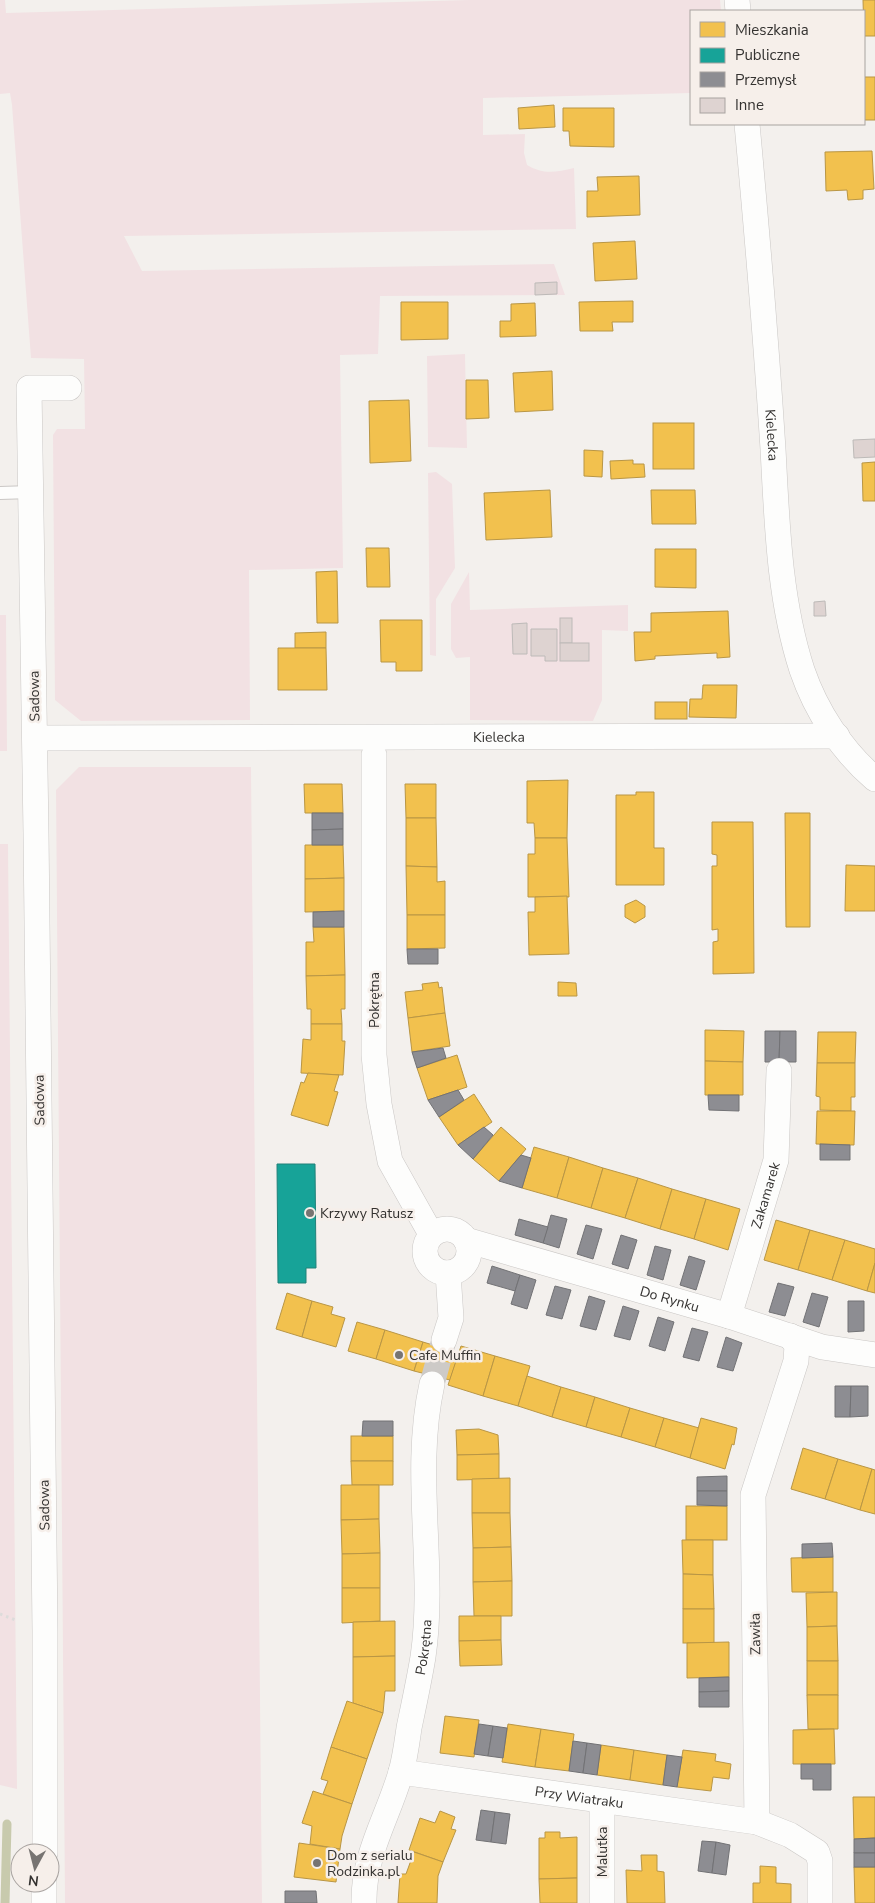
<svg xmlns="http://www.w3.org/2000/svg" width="875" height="1903" viewBox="0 0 875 1903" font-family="'Nunito Sans',sans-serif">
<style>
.green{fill:#f2e1e3}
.homes{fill:#f2c14e;stroke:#b99645}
.public{fill:#17a398;stroke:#208179}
.industry{fill:#8d8d92;stroke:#727275}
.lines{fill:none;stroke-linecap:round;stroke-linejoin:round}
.stream{stroke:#c8caad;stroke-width:9}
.building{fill:#ded3d1;stroke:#bdbab8}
.street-tunnel{stroke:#cdcac7;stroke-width:25;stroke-dasharray:25 12;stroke-linecap:butt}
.lane-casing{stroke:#cac7c5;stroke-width:14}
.street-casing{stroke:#cac7c5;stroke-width:26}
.path{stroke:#dddcdb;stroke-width:3;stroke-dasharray:2.5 4;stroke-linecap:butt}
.lane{stroke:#fdfdfc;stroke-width:12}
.street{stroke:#fdfdfc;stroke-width:25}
.poi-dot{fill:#777472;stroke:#f6efea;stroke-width:2}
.labels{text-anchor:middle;stroke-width:5;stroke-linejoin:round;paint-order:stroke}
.street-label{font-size:14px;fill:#343230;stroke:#f6efea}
.poi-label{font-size:14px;fill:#343230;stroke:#f6efea;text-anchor:start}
</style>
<rect width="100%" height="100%" fill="#f3f0ed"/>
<g class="green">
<path d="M0 0H5L6 13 469 0H720L721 11H691V93L483 98V135L525 134 524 153 527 165C544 175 556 172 574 168L576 229 124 236 142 271 554 264 565 295 380 296 378 354 340 355 343 568 249 570 250 720 81 721 55 700 53 435 57 429H85L84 359 31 358 12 105 10 93 0 94Z"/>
<path d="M465 354 467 448 428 447 427 356Z"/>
<path d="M436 472 452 484 455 568 436 599V656L430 655 428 473Z"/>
<path d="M469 572 470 610 628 605V631L602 630V700L593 721 470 720V657L456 658 451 649V604Z"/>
<path d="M0 615H6L7 751H0Z"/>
<path d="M79 767H251L262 1903H65L56 790Z"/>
<path d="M0 844H8L17 1789 0 1785Z"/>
</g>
<g class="homes">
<path d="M863 0H875V36H864Z"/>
<rect x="864" y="77" width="11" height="43"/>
<path d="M554 105 555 127 519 129 518 108Z"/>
<path d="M563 108H614V147L570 146 569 131H563Z"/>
<path d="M872 151 874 189 863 190V199L848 200 847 190 826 191 825 152Z"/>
<path d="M639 176 640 215 587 217V191H598L597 177Z"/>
<path d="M635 241 637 279 595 281 593 243Z"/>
<path d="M633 301V322H612L613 331H580L579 302Z"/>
<path d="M401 302H448V339L401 340Z"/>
<path d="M535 303 536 336 500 337V321H511V304Z"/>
<path d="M552 371 553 410 515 412 513 373Z"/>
<path d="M466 380H488L489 418 466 419Z"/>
<path d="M409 400 411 461 370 463 369 401Z"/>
<rect x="653" y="423" width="41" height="46"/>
<path d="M584 450 603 451 602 477 584 476Z"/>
<path d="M633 460V464H644L645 477 611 479 610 461Z"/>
<path d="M875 462V501H863L862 463Z"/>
<path d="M550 490 552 537 486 540 484 493Z"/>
<path d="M651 490H695L696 524H652Z"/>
<path d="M366 548H389L390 587H367Z"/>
<path d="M655 549H696V588L655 587Z"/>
<path d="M337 571 338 623H317L316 572Z"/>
<path d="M728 611 730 657 717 658V653L655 656V659L635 661 634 632H651V613Z"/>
<path d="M380 620H422V671H396V662H381Z"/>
<path d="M326 632V648H295V633Z"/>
<path d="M278 648H326L327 690H278Z"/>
<path d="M703 685H737L736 718 689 717 690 699H702Z"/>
<rect x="655" y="702" width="32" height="17"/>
<path d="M568 780 567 838H535L534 823H527V781Z"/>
<path d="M304 784H342L343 813H305Z"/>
<path d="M405 784H436V818H406Z"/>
<path d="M636 792H654V848H664V885H616V795H636Z"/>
<path d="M785 813H810V927H786Z"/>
<path d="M406 818H436L437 867 406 866Z"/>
<path d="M712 822H753L754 973 713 974V942L718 941V929L712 930V866H717V855L712 854Z"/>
<path d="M535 838H567L569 897H528V854H535Z"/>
<path d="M305 845H343L344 878 305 879Z"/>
<path d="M846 865 875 866V911H845Z"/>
<path d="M406 866 437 867V882L445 881V915H407Z"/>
<path d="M344 878V911L305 912V879Z"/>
<path d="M567 896 569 954 529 955 528 912H535V897Z"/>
<path d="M636 900 645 906V917L635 923 625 917V905Z"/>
<path d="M407 915H445V948L407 949Z"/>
<path d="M313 927H344L345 975 306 976V942H314Z"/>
<path d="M345 975V1009H341L342 1024H311V1009H307L306 976Z"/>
<path d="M438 982 439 988 442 987 445 1013 408 1018 405 992 423 990 422 984Z"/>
<path d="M558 982 576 983 577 996H558Z"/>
<path d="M445 1013 450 1046 412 1052 408 1018Z"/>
<path d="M311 1024H342V1041H345L343 1075 301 1073 303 1039 311 1040Z"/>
<path d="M705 1030 744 1031 743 1062 705 1061Z"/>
<path d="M818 1032H856L855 1063H817Z"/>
<path d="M457 1055 467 1087 428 1100 417 1068Z"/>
<path d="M705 1061 743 1062V1095H705Z"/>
<path d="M817 1063H855V1097H851V1111L820 1110V1097L816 1096Z"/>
<path d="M308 1073 339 1075 334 1091 338 1092 328 1126 291 1115 301 1082 304 1083Z"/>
<path d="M474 1094 492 1122 458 1145 439 1117Z"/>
<path d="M817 1111H855L854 1145 816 1144Z"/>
<path d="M501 1127 526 1149 499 1181 473 1159Z"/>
<path d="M534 1147 569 1157 557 1198 522 1188Z"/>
<path d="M569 1157 603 1168 591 1208 557 1198Z"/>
<path d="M603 1168 638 1178 625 1218 591 1208Z"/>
<path d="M638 1178 672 1189 660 1229 625 1218Z"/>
<path d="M672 1189 706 1199 694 1239 660 1229Z"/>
<path d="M706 1199 740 1209 728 1250 694 1239Z"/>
<path d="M776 1220 810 1230 798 1270 764 1260Z"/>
<path d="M810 1230 845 1240 832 1280 798 1270Z"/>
<path d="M845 1240 875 1249V1263L867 1291 832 1280Z"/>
<path d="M875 1263V1293L867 1291Z"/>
<path d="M287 1293 312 1301 302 1337 276 1329Z"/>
<path d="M312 1301 333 1307 331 1314 345 1318 336 1347 302 1337Z"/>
<path d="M357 1322 385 1330 376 1359 348 1351Z"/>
<path d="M385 1330 423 1342 414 1371 376 1359Z"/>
<path d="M423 1342 459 1353 450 1380 414 1371Z"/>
<path d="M461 1346 495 1356 483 1396 448 1385Z"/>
<path d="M495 1356 530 1366 518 1406 483 1396Z"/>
<path d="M527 1376 561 1387 552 1417 518 1406Z"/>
<path d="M561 1387 595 1397 586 1427 552 1417Z"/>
<path d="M595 1397 630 1408 621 1437 586 1427Z"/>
<path d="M630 1408 664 1418 655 1447 621 1437Z"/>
<path d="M664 1418 699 1428 690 1458 655 1447Z"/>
<path d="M701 1418 737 1428 734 1445 732 1444 725 1469 690 1458Z"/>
<path d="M479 1429 498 1435 499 1454 457 1455 456 1430Z"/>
<rect x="351" y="1436" width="42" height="25"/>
<path d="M803 1448 838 1459 825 1499 791 1489Z"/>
<path d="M499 1454V1479L457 1480V1455Z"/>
<path d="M838 1459 872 1469 860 1510 825 1499Z"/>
<path d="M351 1461H393V1485H352Z"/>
<path d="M872 1469 875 1470V1514L860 1510Z"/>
<path d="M510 1478V1513H472V1479Z"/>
<path d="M341 1485H379V1519L341 1520Z"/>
<rect x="686" y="1506" width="41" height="34"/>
<path d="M472 1513H510L511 1547 473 1548Z"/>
<path d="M379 1519 380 1553 342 1554 341 1520Z"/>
<path d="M682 1540H713V1575L683 1574Z"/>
<path d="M511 1547 512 1581 473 1582V1548Z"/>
<path d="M380 1553V1588H342V1554Z"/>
<path d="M833 1557V1592H792L791 1558Z"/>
<path d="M683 1574 713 1575 714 1609H683Z"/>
<path d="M512 1581V1616H474L473 1582Z"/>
<path d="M342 1588H380V1621L342 1623Z"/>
<path d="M837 1592V1626L807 1627 806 1593Z"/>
<rect x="683" y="1609" width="31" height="34"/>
<path d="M459 1616H501V1640L459 1641Z"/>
<path d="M395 1621V1656L353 1657V1622Z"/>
<path d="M837 1626 838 1661H807V1627Z"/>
<path d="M501 1640 502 1665 460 1666 459 1641Z"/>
<path d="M729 1642V1677L687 1678V1643Z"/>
<path d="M395 1656V1691H385L383 1713 353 1703V1657Z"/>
<rect x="807" y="1661" width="31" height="34"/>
<path d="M807 1695H838V1729H808Z"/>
<path d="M347 1701 383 1713 367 1759 331 1747Z"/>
<path d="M445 1716 479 1720 474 1757 440 1753Z"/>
<path d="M508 1724 541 1729 535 1767 502 1762Z"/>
<path d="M541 1729 574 1734 569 1771 535 1767Z"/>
<path d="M834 1729 835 1764H793V1730Z"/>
<path d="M601 1745 634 1750 630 1780 597 1775Z"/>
<path d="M331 1747 367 1759 352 1804 323 1794 328 1781 321 1779Z"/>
<path d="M634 1750 667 1755 663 1785 630 1780Z"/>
<path d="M683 1750 716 1754 715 1761 731 1764 729 1779 713 1777 711 1791 677 1787Z"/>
<path d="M313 1791 352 1804 342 1836 340 1849 310 1844 312 1826 302 1823Z"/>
<path d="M853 1797H875V1838L854 1839Z"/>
<path d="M440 1811 455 1817 451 1829 456 1830 443 1862 409 1850 420 1818 435 1823Z"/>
<path d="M545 1832H560V1838L577 1837V1878L539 1879V1838H545Z"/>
<path d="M299 1843 340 1849 336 1882 294 1877Z"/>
<path d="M414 1852 443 1862 438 1876 437 1903H398L400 1874H406Z"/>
<path d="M641 1855H657V1871L664 1872 665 1903H627L626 1870 642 1871Z"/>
<path d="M760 1866 776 1867V1883L791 1884V1903H753V1883H760Z"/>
<path d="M854 1867H875V1903H855Z"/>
<path d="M577 1878V1903H540L539 1879Z"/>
</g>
<path class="public" d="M277 1164H315L316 1268H306V1283H278Z"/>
<g class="industry">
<path d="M312 813H343V829L312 830Z"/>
<path d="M343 829V845H312V830Z"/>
<path d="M344 911V927H313V912Z"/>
<path d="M407 949H438V964H408Z"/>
<path d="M765 1031H780L779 1062H765Z"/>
<path d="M780 1031H796V1062H779Z"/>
<path d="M443 1048 446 1058 417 1068 412 1052Z"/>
<path d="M458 1090 464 1100 439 1117 428 1100Z"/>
<path d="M708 1095H739V1111L709 1110Z"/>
<path d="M484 1127 493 1135 473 1159 458 1145Z"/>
<path d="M820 1144 850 1145V1160H820Z"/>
<path d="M521 1155 531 1158 522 1188 499 1181Z"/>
<path d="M551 1215 567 1219 559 1248 543 1243Z"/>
<path d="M519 1219 548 1227 543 1243 515 1235Z"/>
<path d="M586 1225 602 1229 593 1259 577 1254Z"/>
<path d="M621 1235 637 1240 628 1269 612 1264Z"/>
<path d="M655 1246 671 1250 663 1280 647 1275Z"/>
<path d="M689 1256 705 1261 696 1290 680 1285Z"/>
<path d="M492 1266 520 1275 515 1291 487 1283Z"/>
<path d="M520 1275 536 1280 527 1309 511 1304Z"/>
<path d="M778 1283 794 1287 785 1316 769 1312Z"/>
<path d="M555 1286 571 1290 562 1319 546 1315Z"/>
<path d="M812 1293 828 1297 819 1327 803 1322Z"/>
<path d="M589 1296 605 1301 596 1330 580 1326Z"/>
<path d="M848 1301H864V1331L848 1332Z"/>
<path d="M623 1306 639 1311 630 1340 614 1336Z"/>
<path d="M658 1317 674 1322 665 1351 649 1346Z"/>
<path d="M692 1328 708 1332 699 1361 683 1357Z"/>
<path d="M726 1337 742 1343 733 1371 717 1367Z"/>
<path d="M835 1386H851L850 1417H835Z"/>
<path d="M851 1386H868V1416L850 1417Z"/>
<path d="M363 1421H393V1436H362Z"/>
<path d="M727 1476V1491H697V1477Z"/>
<path d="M697 1491H727V1506L697 1505Z"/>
<path d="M832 1543 833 1557 802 1558V1544Z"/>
<path d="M729 1677V1691L699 1692V1678Z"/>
<path d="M729 1691V1707H699V1692Z"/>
<path d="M479 1724 493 1726 488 1756 474 1754Z"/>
<path d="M493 1726 507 1728 503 1758 488 1756Z"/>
<path d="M573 1741 587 1743 583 1773 569 1771Z"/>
<path d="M587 1743 601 1745 597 1775 583 1773Z"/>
<path d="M667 1755 682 1757 677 1787 663 1785Z"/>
<path d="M801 1764H831V1790H813V1779H801Z"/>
<path d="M481 1810 495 1812 491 1842 476 1840Z"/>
<path d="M495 1812 510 1814 506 1844 491 1842Z"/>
<path d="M875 1838V1853H854V1839Z"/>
<path d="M702 1841 716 1842 712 1873 698 1871Z"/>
<path d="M716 1842 730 1845 726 1875 712 1873Z"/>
<rect x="854" y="1853" width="21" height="14"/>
<path d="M285 1891H316L317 1903H285Z"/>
</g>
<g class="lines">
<path class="stream" d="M5 1903 7 1824"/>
</g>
<g class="building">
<path d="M557 282V294L535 295V283Z"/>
<path d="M875 439V457L854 458 853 440Z"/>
<path d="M825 601 826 616H814V602Z"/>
<rect x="560" y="618" width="12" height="25"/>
<path d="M527 623V654H513L512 624Z"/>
<path d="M531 629H557V661H545V656H531Z"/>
<rect x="560" y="643" width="29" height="18"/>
</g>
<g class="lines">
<path class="street-tunnel" d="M432 1384 444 1340"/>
<g class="lane-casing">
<path id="lane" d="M0 493 31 492"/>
</g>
<g class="street-casing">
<g id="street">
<path d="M737 0 738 11"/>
<path id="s1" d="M747 124C757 232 766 340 773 449 777 523 779 599 802 670 816 711 842 751 875 779"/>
<path id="s2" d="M35 738 837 736"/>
<path d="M374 755V1055L379 1104 390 1161 431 1234"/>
<circle cx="447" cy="1251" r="22"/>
<path id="s3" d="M466 1240 729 1316 822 1347 875 1355"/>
<path id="s4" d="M729 1316 776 1160 779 1071"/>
<path d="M444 1340 451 1318 448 1273"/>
<path id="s5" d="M401 1772 757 1822 790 1835 817 1852 820 1861V1903"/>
<path d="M602 1801V1903"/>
<path d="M757 1822 753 1495 796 1361 797 1345 790 1336"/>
<path d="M45 1853V1631L36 833 29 388H69"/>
<path d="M44 1903V1883"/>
<path id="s6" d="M364 1903C363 1855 388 1817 401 1772 405 1758 407 1742 409 1728 414 1704 419 1681 423 1657 436 1567 412 1474 432 1384"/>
</g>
</g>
<path class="path" d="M0 1614 18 1621"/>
<use href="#lane" class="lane"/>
<use href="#street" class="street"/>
</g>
<g class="poi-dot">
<circle cx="310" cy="1213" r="5"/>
<circle cx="399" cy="1355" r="5"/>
<circle cx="317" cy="1863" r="5"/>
</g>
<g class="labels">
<g class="street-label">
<text dy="5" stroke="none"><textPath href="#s1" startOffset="312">Kielecka</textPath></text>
<text transform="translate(34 696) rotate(-91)" y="5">Sadowa</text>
<text dy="5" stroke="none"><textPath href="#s2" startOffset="464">Kielecka</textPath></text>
<text transform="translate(374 1000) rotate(-90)" y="5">Pokrętna</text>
<text transform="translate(39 1100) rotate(-91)" y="5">Sadowa</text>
<text dy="5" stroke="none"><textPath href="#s4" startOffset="126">Zakamarek</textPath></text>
<text dy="5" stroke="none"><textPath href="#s3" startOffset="212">Do Rynku</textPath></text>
<text transform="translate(44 1505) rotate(-91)" y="5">Sadowa</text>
<text transform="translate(755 1634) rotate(-91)" y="5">Zawiła</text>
<text dy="5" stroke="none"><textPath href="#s6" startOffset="264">Pokrętna</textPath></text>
<text dy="5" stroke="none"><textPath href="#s5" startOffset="180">Przy Wiatraku</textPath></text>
<text transform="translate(602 1852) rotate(-90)" y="5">Malutka</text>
</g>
<g class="poi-label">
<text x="320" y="1218">Krzywy Ratusz</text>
<text x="409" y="1360">Cafe Muffin</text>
<text x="327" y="1860">Dom z serialu<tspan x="327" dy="16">Rodzinka.pl</tspan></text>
</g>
</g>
<rect x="690" y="10" width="175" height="115" fill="#f6efea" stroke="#a8a3a0"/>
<rect x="700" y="22" width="25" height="15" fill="#f2c14e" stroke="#a8a3a0"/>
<text x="735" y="35" font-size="15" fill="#343230">Mieszkania</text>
<rect x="700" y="48" width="25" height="15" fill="#17a398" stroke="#a8a3a0"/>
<text x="735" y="60" font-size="15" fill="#343230">Publiczne</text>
<rect x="700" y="72" width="25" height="15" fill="#8d8d92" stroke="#a8a3a0"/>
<text x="735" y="85" font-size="15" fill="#343230">Przemysł</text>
<rect x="700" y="98" width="25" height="15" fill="#ded3d1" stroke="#a8a3a0"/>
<text x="735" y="110" font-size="15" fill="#343230">Inne</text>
<g transform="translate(35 1868) rotate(187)"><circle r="24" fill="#f6efea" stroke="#a8a3a0"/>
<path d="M0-4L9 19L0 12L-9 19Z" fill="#777472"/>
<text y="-8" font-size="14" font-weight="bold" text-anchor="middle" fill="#343230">N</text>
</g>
</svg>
